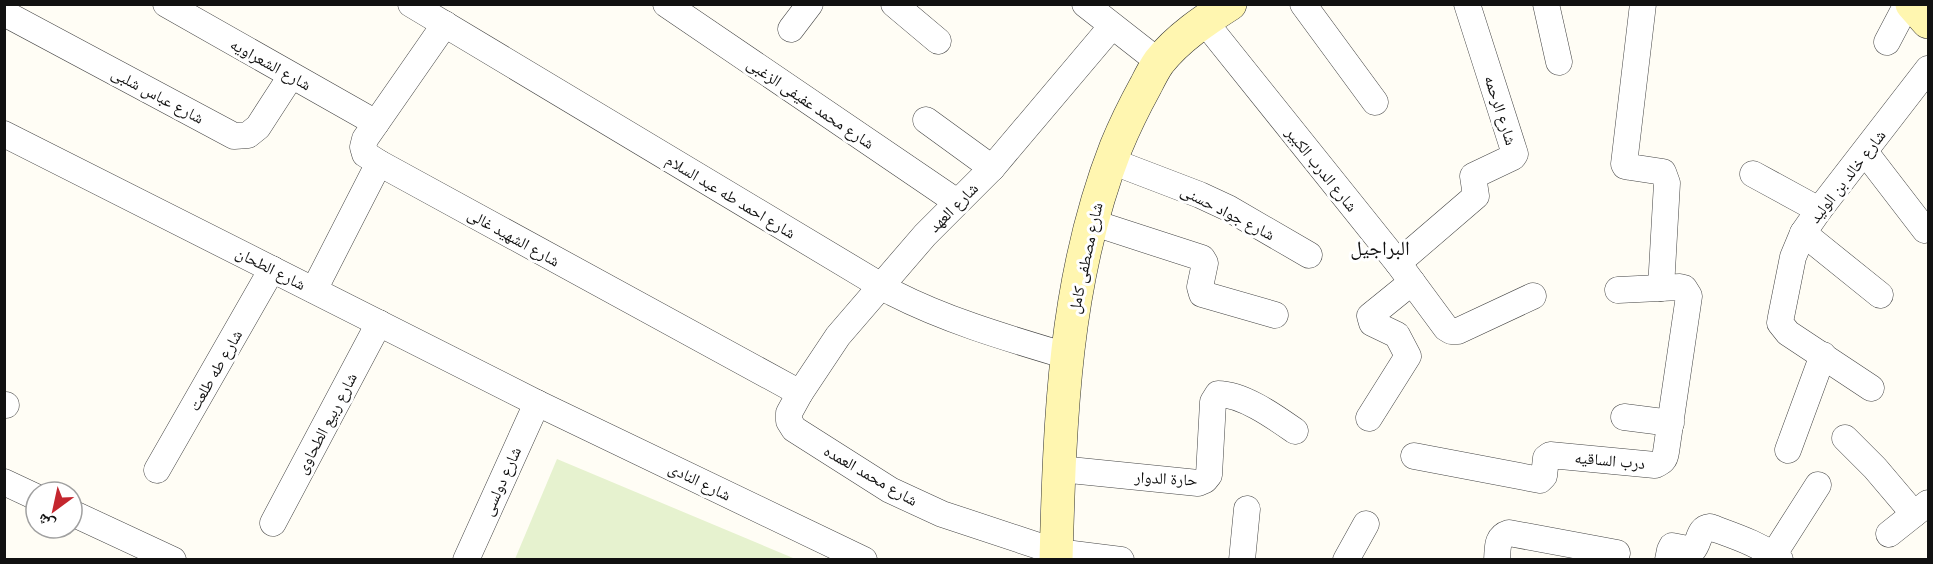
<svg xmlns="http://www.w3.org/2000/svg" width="1933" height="564" viewBox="0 0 1933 564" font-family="'Times New Roman','Noto Naskh Arabic',serif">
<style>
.pitch{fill:#e6f2cf}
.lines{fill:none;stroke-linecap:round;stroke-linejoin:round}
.street-casing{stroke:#444;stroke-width:27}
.secondary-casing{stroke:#333;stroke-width:34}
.street{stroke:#fff;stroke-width:26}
.secondary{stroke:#fff6b0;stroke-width:33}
.labels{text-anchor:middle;stroke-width:6;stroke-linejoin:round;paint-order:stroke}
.street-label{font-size:16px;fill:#111;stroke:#fff}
.quarter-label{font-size:20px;fill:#111;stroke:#fff}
</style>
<rect width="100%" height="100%" fill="#fffdf5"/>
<path class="pitch" d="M557 459 793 558V560L515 559Z"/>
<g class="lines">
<g class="street-casing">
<g id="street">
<path d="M166 4 376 123"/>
<path d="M411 4 893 293C948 321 1007 338 1067 356"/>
<path d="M666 4 957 202"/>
<path d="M894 4 938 41"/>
<path d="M1085 4 1159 62"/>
<path d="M1303 4 1375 102"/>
<path d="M1546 4 1559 62"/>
<path d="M1643 4 1624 164 1625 166 1630 167 1663 172 1667 183 1661 288"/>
<path d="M4 13 234 136 248 135 258 127 291 76"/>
<path d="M1204 21 1398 263 1446 328 1451 331H1458L1533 296"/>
<path d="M445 24 365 139 363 147 365 154 379 163 800 393"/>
<path d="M1112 26 992 168 925 235 838 336 800 393 789 413V421L794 429 890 490 942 514 1057 552 1121 560"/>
<path d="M791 29 810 4"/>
<path d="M1887 42 1907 4"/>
<path d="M926 120 992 168"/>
<path d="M4 134 537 403 864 560"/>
<path d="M1865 152 1925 230"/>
<path d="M1111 161 1200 195 1228 208 1309 255"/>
<path d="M1753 174 1819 210"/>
<path d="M1091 222 1202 258 1205 263 1200 287 1202 294 1275 315"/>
<path d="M1803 233 1880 295"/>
<path d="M1398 263 1476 196 1473 176 1513 157 1515 154 1467 4"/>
<path d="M314 290 379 163"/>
<path d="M1871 388 1788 333 1780 323 1781 317 1793 257 1803 233 1819 210 1928 69"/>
<path d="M4 405H6"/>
<path d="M1624 417 1671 423"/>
<path d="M1369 418 1408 356 1397 335 1372 323 1370 316 1412 282"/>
<path d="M1845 438 1875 468 1914 514"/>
<path d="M1788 450 1823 355"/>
<path d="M1414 456 1540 480 1544 476 1546 458 1550 455 1655 465C1662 462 1665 460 1666 452L1689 296 1684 288 1680 287 1618 290"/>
<path d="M1060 469 1198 483 1205 480 1209 475 1213 402 1218 394C1243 394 1275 417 1295 431"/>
<path d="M157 470 272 269"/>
<path d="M4 482 36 497"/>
<path d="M72 513 173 560"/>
<path d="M273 523 379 323"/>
<path d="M1889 534 1928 503"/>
<path d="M1774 554 1818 485"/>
<path d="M466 560 537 403"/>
<path d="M1242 560 1247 509"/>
<path d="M1346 560 1366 524"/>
<path d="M1497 560C1498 548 1496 537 1509 533L1617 553"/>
<path d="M1668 560 1670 550 1672 546 1693 550C1700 542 1698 528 1710 527 1734 536 1760 544 1780 560"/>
</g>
</g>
<g class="secondary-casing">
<g id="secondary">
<path d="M1912 4 1928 22"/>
<path d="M1056 560C1060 418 1064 280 1116 147 1125 125 1135 105 1146 85 1150 77 1154 69 1159 62 1178 38 1205 20 1230 4"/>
</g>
</g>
<use href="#street" class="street"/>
<use href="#secondary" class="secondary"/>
</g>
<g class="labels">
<g class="street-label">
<text transform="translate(271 64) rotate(29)" y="6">شارع الشعراويه</text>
<text transform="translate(158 95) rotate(28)" y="6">شارع عباس شلبى</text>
<text transform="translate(811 103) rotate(34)" y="6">شارع محمد عفيفى الزغبى</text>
<text transform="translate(1501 110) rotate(72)" y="6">شارع الرحمه</text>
<text transform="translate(1322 169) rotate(51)" y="6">شارع الدرب الكبير</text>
<text transform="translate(1847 176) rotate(-52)" y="6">شارع خالد بن الوليد</text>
<text transform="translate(731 196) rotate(31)" y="6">شارع احمد طه عبد السلام</text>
<text transform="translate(953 207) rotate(-45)" y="6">شارع العهد</text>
<text transform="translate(1228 212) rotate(27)" y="6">شارع جواد حسنى</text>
<text transform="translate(514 237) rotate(29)" y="6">شارع الشهيد غالى</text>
<text transform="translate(1085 258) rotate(-78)" y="6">شارع مصطفى كامل</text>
<text transform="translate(271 268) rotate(27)" y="6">شارع الطحان</text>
<text transform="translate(215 370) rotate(-60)" y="6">شارع طه طلعت</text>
<text transform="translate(326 423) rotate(-62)" y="6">شارع ربيع الطحاوى</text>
<text transform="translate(1610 460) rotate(5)" y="6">درب الساقيه</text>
<text transform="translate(871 475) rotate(30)" y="6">شارع محمد العمده</text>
<text transform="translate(1166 478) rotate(3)" y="6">حارة الدوار</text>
<text transform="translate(501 481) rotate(-66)" y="6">شارع دولسى</text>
<text transform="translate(700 481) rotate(26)" y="6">شارع النادى</text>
</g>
<g class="quarter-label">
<text x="1380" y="255">البراجيل</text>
</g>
</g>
<rect width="1933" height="564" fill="none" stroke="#111111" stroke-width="12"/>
<g transform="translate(54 510) rotate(213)"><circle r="28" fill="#ffffff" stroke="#a0a0a0" stroke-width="1.5"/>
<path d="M0-4.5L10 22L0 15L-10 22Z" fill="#c4262e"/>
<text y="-9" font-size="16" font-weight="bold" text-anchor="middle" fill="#111111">ش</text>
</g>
</svg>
